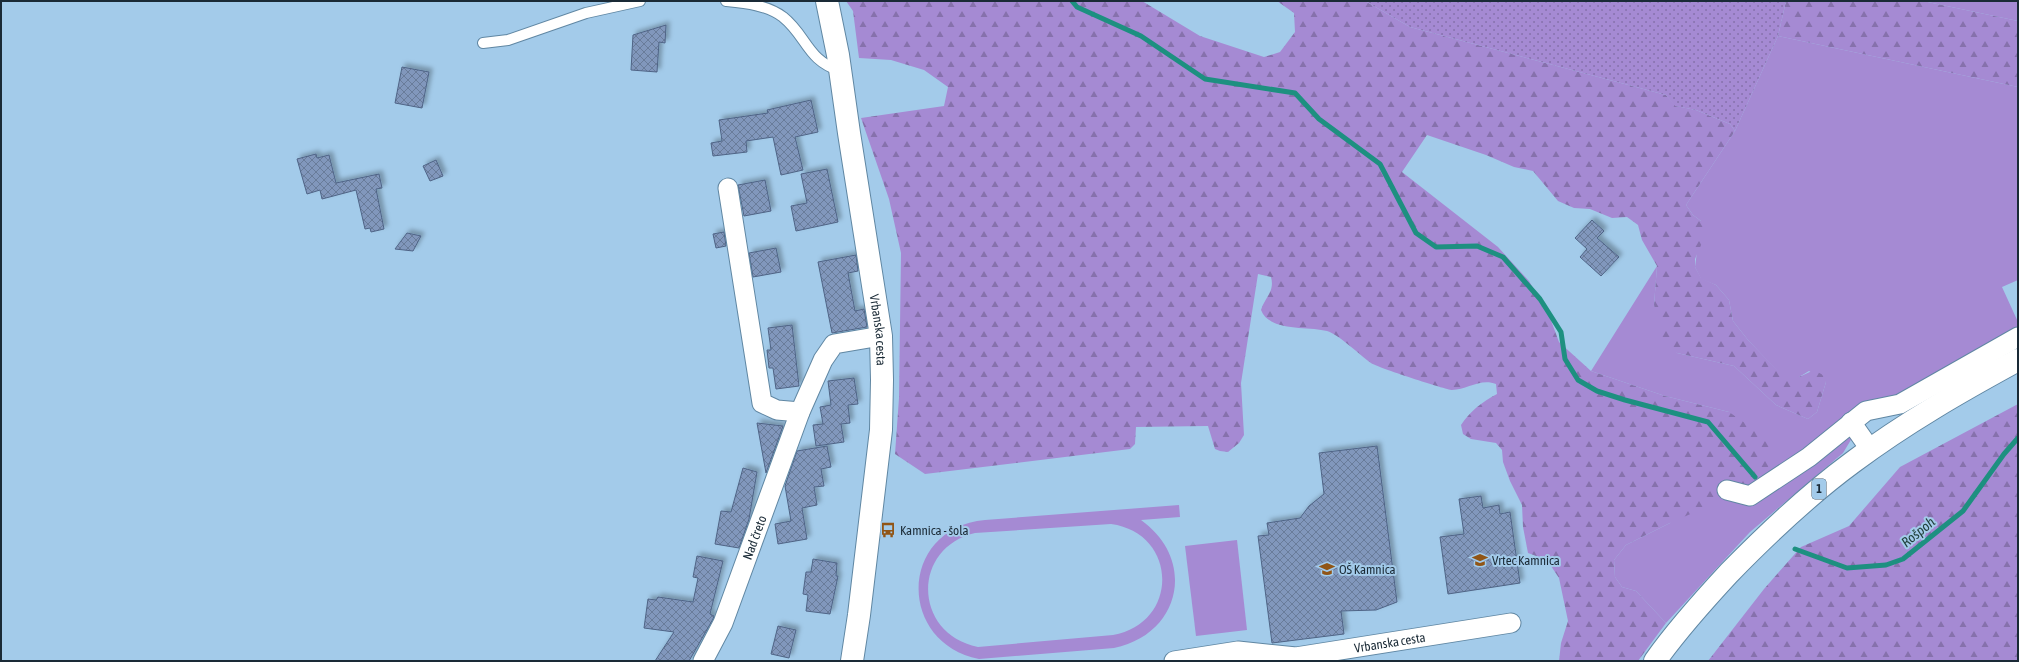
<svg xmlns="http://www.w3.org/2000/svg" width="2019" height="662" viewBox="0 0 2019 662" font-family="'Asap Condensed',sans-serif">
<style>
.green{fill:#a58ad3;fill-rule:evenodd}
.forest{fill:url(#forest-firs)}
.park{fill:url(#park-dots)}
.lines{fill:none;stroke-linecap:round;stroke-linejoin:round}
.stream{stroke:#1d9080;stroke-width:5}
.building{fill:url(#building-cross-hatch);stroke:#4f6486;filter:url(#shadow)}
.lane-casing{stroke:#6087a3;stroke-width:12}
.street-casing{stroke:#6087a3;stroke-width:21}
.secondary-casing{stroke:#6087a3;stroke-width:24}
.primary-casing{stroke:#6087a3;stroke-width:24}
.lane{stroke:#fff;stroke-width:10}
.street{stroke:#fff;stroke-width:19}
.secondary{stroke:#fff;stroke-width:22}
.primary{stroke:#fff;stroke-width:22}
.labels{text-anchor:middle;stroke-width:4;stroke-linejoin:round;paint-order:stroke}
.shield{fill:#a3cbea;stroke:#435a6c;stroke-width:1}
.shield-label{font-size:12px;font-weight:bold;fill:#1a2a36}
.street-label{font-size:13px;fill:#1a2a36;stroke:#a3cbea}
.poi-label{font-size:13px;fill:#1a2a36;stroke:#a3cbea;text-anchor:start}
.water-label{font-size:14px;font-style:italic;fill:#20403a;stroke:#a3cbea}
</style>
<defs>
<pattern id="forest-firs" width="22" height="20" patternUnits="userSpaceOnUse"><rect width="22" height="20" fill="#a58ad3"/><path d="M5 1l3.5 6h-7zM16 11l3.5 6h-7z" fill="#8671ac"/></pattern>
<pattern id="park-dots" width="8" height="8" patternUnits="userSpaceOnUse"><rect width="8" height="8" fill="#a58ad3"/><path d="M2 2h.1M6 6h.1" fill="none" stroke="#8671ac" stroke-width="1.8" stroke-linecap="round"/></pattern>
<pattern id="building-cross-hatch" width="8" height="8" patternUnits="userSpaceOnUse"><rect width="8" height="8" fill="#8197bc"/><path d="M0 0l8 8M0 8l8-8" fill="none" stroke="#697b9a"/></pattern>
<filter id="shadow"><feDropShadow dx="3.5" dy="-3.5" stdDeviation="2" flood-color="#0004"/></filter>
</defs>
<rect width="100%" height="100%" fill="#a3cbea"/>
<g class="green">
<path d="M1923 1H2018V21Z"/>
<path d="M1778 36 2018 87V280L2002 287 2018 322V331L1934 383 1872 405 1843 453 1750 532 1666 623 1636 591 1622 587 1615 577 1614 560 1626 545 1670 523 1729 412 1665 396 1591 371 1657 266 1654 305 1677 353 1734 366 1776 405 1808 419 1817 412 1826 382 1809 371 1799 377 1784 378 1748 340 1733 321 1729 300 1716 285 1701 279 1695 267 1701 221 1693 215 1686 205 1735 131Z"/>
<path d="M1179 505 1180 517 1141 520C1197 560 1181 634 1114 648L979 659C896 642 899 528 985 520ZM1111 524C1178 533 1180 623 1113 635L978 647C913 634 911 548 975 533Z"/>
<path d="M1237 540 1247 630 1196 636 1185 546Z"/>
</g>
<g class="forest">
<path d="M846 1H1142L1200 36 1264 57 1280 52 1295 32 1294 13 1277 1H1365L1410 27 1666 95 1676 106 1696 110 1730 124 1735 131 1686 205 1693 215 1701 221 1706 228 1705 236 1695 259V267L1701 278 1716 285 1729 300 1733 321 1748 340 1784 377H1799L1814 370 1823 375 1826 382 1817 412 1808 419 1776 405 1734 366 1677 353 1668 347 1662 337 1654 305 1657 266 1642 240 1638 225 1627 217 1612 218 1590 209 1574 208 1558 201 1533 171 1514 167 1486 155 1427 135 1402 172 1498 247 1529 281 1549 315 1559 342 1591 371 1665 396 1729 412 1754 429 1769 445 1772 464 1720 501 1670 523 1626 545 1614 560 1615 577 1622 587 1636 591 1666 623 1638 661H1559L1561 643 1568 621 1559 578 1547 560 1528 553 1523 527 1522 505 1510 481 1503 462 1502 450 1496 443 1471 439 1463 434 1461 425C1470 411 1482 402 1497 394L1496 384C1480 378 1467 390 1452 390 1447 390 1376 367 1371 363 1361 356 1338 334 1327 331 1309 326 1269 332 1261 310 1265 297 1275 292 1271 277L1258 274 1241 383 1244 435 1239 443 1228 452 1220 451 1215 449 1208 426 1136 427 1135 444 1130 449 925 474 895 454 899 398 901 253 889 199 861 118 944 106 948 87 924 70 891 60 859 58 853 11Z"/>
<path d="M1786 1H1923L2018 21V87L1778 36Z"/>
<path d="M2018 404V661H1708L1764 589 1801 547 1849 526 1900 467Z"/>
</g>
<path class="park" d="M1365 1H1786L1778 36 1735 131 1730 124 1696 110 1675 106 1666 95 1410 27Z"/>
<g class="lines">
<g class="stream">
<path d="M1072 1 1077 7 1141 36 1205 79 1295 93 1319 119 1380 164 1416 233 1436 247 1477 246 1503 257 1540 299 1561 332 1565 359 1578 380 1597 391 1625 400 1708 422 1755 477"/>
<path d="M1795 549 1847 568 1886 565 1903 559 1963 511 2004 454 2018 438"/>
</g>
</g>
<g class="building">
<path d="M666 25 665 43 659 42 657 72 631 70 633 35Z"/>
<path d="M402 67 429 72 422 108 395 103Z"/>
<path d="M811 100 818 132 795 137 803 170 781 175 773 137 746 141 747 152 713 156 711 143 722 141 719 120 768 113 767 110Z"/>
<path d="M316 154 317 158 329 155 336 183 379 174 382 188 376 189 384 229 371 232 370 228 365 229 356 190 322 199 320 190 307 194 297 159Z"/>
<path d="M436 160 443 176 430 181 423 166Z"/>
<path d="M827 169 838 222 796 231 791 206 807 203 801 174Z"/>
<path d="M765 180 771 211 744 216 738 185Z"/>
<path d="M1592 220 1604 231 1597 238 1619 257 1601 276 1580 257 1587 249 1575 238Z"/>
<path d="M724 232 726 246 716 248 713 234Z"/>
<path d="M407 233 421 236 413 251 395 249Z"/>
<path d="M776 248 781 272 753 277 749 253Z"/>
<path d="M856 255 858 271 848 273 855 311 864 309 867 327 832 333 818 262Z"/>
<path d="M792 325 799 386 776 389 773 368H769L767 350H771L768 328Z"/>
<path d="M854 378 858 404 848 405 850 423 841 424 844 442 816 446 813 425 823 424 820 407 831 405 828 381Z"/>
<path d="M757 423 783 426 766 473Z"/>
<path d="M827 446 831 467 821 469 824 486 814 487 817 505 802 508 807 539 778 544 775 524 791 521 785 486 797 451Z"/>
<path d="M1377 446 1397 602 1376 610 1341 611 1344 634 1272 643 1258 536 1269 535 1267 523 1300 518 1309 506 1324 494 1319 453Z"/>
<path d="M743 468 757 472 749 519 739 548 715 544 721 511 731 512Z"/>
<path d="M1481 496 1483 508 1499 505 1500 514 1510 512 1520 583 1448 594 1440 537 1464 534 1459 499Z"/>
<path d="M697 556 723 561 710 614 714 616 713 619 689 661H655L674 632 644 628 648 599 656 600 658 597 693 602 698 578 693 577Z"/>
<path d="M813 559 837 563 836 576H838L830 614 806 611 808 595 803 594 806 572H811Z"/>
<path d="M778 626 796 630 789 658 771 654Z"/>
</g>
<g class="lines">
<g class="lane-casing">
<g id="lane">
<path d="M726 1C746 3 767 5 783 17 807 36 807 61 841 71"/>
<path d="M483 43 508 40 586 13 640 1"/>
</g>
</g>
<g class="street-casing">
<g id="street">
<path d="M728 188 762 403 777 410 800 412"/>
<path d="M1851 422 1870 449"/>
<path d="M1727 490 1750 496 1809 457 1866 411 1900 404 2018 337"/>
<path id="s1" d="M703 661 723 623 800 412 823 360 834 344 881 336"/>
<path id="s2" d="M1174 661 1238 651 1296 657 1511 623"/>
</g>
</g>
<g class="secondary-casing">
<g id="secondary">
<path id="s3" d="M827 1 838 55 849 133 881 336 882 380 881 430 859 615 852 661"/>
</g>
</g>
<g class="primary-casing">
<path id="primary" d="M1655 661C1677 630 1703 601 1729 573 1768 533 1808 495 1853 462 1905 423 1961 391 2018 360"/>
</g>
<use href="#lane" class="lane"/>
<use href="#street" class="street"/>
<use href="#secondary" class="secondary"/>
<use href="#primary" class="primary"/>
</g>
<defs>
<g id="bus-bare" transform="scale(1.2)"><path d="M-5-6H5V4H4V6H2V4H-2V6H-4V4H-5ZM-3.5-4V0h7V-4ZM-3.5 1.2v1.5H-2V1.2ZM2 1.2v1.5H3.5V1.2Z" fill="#915516" stroke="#a3cbea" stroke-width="2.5" paint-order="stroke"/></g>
<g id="school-bare" transform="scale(1.2)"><path d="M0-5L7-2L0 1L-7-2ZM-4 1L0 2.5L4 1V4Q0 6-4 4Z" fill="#915516" stroke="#a3cbea" stroke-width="2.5" paint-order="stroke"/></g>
</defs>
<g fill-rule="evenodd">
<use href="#bus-bare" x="888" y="530"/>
<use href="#school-bare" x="1480" y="560"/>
<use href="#school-bare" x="1327" y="569"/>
</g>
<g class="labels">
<rect class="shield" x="1812" y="479" width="14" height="20" rx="3"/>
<g class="shield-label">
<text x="1819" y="493">1</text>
</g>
<g class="street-label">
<text dy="5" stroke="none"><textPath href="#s3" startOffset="333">Vrbanska cesta</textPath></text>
<text dy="5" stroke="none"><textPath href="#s1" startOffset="134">Nad čreto</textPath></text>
<text dy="5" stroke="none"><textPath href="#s2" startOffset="218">Vrbanska cesta</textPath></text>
</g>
<g class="poi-label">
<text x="900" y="535">Kamnica - šola</text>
<text x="1492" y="565">Vrtec Kamnica</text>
<text x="1339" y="574">OŠ Kamnica</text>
</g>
<g class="water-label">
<text transform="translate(1918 532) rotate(-39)" y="5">Rošpoh</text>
</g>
</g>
<rect width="2019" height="662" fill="none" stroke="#1a2a36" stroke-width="4"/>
</svg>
